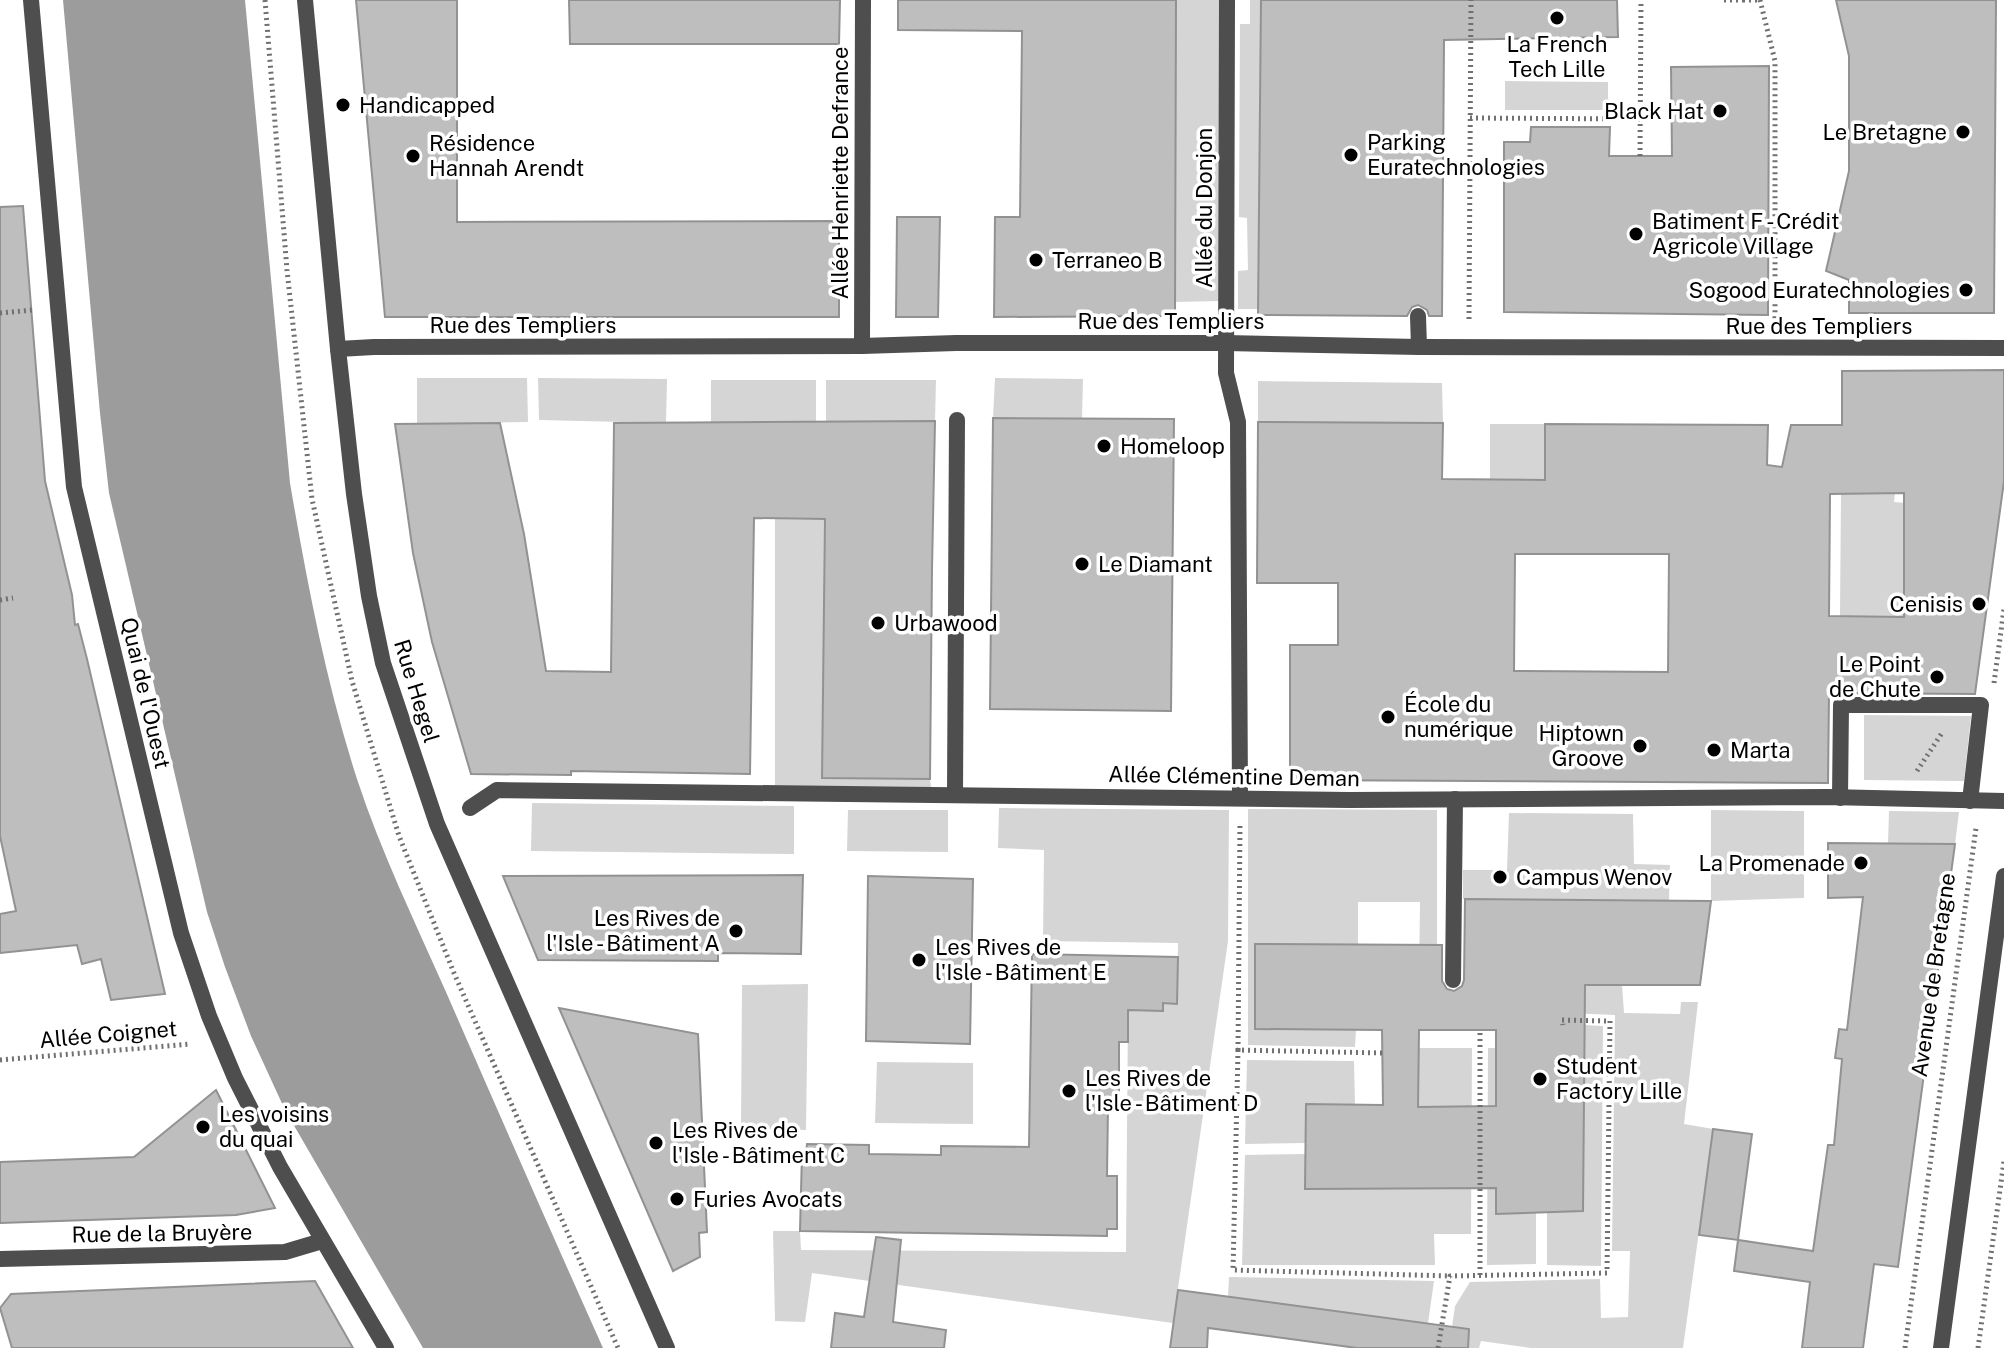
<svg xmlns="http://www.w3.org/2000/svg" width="2004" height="1348" viewBox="0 0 2004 1348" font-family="'Public Sans',sans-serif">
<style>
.green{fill:#d5d5d5}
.water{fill:#9c9c9c}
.building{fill:#bebebe;stroke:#929292;stroke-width:2;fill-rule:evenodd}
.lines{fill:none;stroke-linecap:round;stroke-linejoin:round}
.path{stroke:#707070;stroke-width:5;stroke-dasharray:2 4;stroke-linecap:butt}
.service{stroke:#4e4e4e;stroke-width:16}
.pedestrian{stroke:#4e4e4e;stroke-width:16}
.minor{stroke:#4e4e4e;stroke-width:16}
.tertiary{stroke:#4e4e4e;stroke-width:16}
.poi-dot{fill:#000;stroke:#fff;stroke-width:3}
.labels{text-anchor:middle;stroke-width:7;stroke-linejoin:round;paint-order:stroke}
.poi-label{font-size:22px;fill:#000;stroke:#fff;text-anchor:start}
.street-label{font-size:22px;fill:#000;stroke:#fff}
</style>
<rect width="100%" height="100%" fill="#fff"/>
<g class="green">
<path d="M1176 0H1220L1219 301 1175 302Z"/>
<path d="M1250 0H1261L1258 309H1238V271L1248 270 1247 218 1239 217 1240 24H1250Z"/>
<path d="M1505 81 1608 82V110H1505Z"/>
<path d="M417 378H527L528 422 417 424Z"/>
<path d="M538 378 667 379 666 423 539 420Z"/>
<path d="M995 378 1083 379 1082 419 993 418Z"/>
<path d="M711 380H816V423L711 422Z"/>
<path d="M826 380H936L935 421 826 423Z"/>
<path d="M1258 381 1442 383 1443 423 1258 422Z"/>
<rect x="1490" y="424" width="55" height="56"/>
<path d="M1841 493H1895L1894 502 1906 503 1904 617 1840 616Z"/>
<path d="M775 519 868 520 825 569 822 778 930 779 931 787 775 786Z"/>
<path d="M1864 715 1971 716 1964 781 1864 780Z"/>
<path d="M532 803 794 806V854L531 851Z"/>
<path d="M999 808 1229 810 1228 941 1173 1323 812 1273 805 1322 775 1321 773 1231H800L801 1250 1126 1252 1128 1010 1163 1011V1003H1177L1178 943 1043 941 1044 850 998 848Z"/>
<path d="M1248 809 1437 810V980L1419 979 1420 902H1358V944H1255L1256 1029 1356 1030 1355 1047 1248 1045Z"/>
<path d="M848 810H948V852L847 851Z"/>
<path d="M1711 810 1804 811V898L1711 901Z"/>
<path d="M1889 811 1959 812 1955 844 1888 843Z"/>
<path d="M1509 813 1633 814 1634 864 1670 865 1669 900 1463 899V870H1507Z"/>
<path d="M808 984 806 1130 741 1129 742 985Z"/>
<path d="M1568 985H1622L1624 1013 1680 1014 1681 1002H1698L1684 1124 1713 1129 1683 1348H1531L1481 1341 1479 1348H1449L1455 1306 1470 1282 1600 1279 1601 1318 1628 1317 1630 1251H1612L1615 1015 1568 1013Z"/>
<path d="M1584 1025 1603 1026 1601 1266 1547 1265V1212Z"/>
<path d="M1419 1048H1472L1471 1234H1434L1435 1265H1242L1245 1155 1306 1154 1461 1107H1418Z"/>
<path d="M1488 1048H1496V1213L1536 1212V1264L1487 1265Z"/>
<path d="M1247 1060 1354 1061 1355 1104H1307L1306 1143 1245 1144Z"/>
<path d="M877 1062 973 1063V1124L875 1123Z"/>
<path d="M1229 1277 1434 1281 1428 1323 1228 1297Z"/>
</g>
<path class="water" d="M63 0H245L290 483C307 582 326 683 357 779 381 852 415 922 446 992 498 1111 550 1230 603 1348H423L285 1110 251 1036 225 967 207 912 109 493 100 413Z"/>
<g class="building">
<path d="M356 0H457V222L839 221V317H385Z"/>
<path d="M569 0H840L839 44H570Z"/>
<path d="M898 0H1176L1175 316 994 317 995 217H1020L1022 31 898 30Z"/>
<path d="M1261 0H1617L1618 37 1444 40 1442 316H1429L1427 310 1418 305 1412 307 1407 316 1258 315Z"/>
<path d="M1836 0H1996L1994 313H1849V280L1826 271 1849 171V56Z"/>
<path d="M1769 66 1768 315 1504 312V142H1530L1531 127H1610L1609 156H1672L1671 67Z"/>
<path d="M23 206 45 481 72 595 75 625 78 624 87 659 165 994 111 1000 101 959 82 964 77 945 0 953V914L16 911 0 836V207Z"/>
<path d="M897 217H940L938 317H896Z"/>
<path d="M2004 370V481L1975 694 1829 693 1828 783 1290 780V645H1338V583H1257L1258 422 1443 423 1442 479 1545 480V424L1768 425 1767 465 1782 467 1791 425H1842V371ZM1904 493V617L1829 616 1830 494ZM1515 554H1669L1668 672 1514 671Z"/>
<path d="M993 418 1174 419 1171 711 990 709Z"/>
<path d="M935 421 932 569 930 779 822 778 825 519 754 518 750 774 571 771V775L471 774 432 642 413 553 395 424 500 423 524 534 546 671 611 672 614 423Z"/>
<path d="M1828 843 1955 844 1898 1267 1874 1264 1863 1348H1802L1810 1282 1734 1271 1738 1240 1813 1251 1828 1145H1834L1842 1059 1835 1058 1839 1029 1847 1030 1863 897 1828 898Z"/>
<path d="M803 875 801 954 718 953V961L538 960 503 876Z"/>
<path d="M868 876 973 879 970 1044 866 1041Z"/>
<path d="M1465 899 1711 901 1700 985H1585L1583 1211 1496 1214V1188L1305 1189 1306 1104 1383 1105 1382 1030 1255 1029V944L1442 945V981L1447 989 1454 991 1462 986 1464 980ZM1419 1030H1496V1106L1418 1107Z"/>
<path d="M1032 954 1178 957 1177 1004 1163 1003V1011L1128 1010V1042H1119V1106H1108L1107 1176H1117V1229H1107V1236L800 1231 802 1153H806L807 1144 869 1145V1154L941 1155V1146L1029 1147Z"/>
<path d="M559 1008 698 1034 707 1232 699 1233 700 1257 673 1271Z"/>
<path d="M216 1090 275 1208 236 1215 0 1223V1162L134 1157Z"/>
<path d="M1713 1129 1752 1134 1738 1240 1699 1235Z"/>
<path d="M876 1237 901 1240 893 1322 946 1330 944 1348H831L835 1313 864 1317Z"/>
<path d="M315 1281 353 1348H12L0 1308 11 1294Z"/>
<path d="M1178 1290 1469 1329 1468 1348H1357L1208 1328 1207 1348H1170Z"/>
</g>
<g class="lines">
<g class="path">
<path d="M265 0 287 270 312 499 352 681 399 836 454 973 618 1348"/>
<path d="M1724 0H1743"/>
<path d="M1743 0H1759"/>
<path d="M1760 0 1775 61V321"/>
<path d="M1470 118 1641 119"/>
<path d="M1640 156 1641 0"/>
<path d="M0 313 33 310"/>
<path d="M1469 319 1471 0"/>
<path d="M0 600 13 598"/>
<path d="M1994 683 2004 609"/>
<path d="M1917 771 1942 733"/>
<path d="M1238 1050 1240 823"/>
<path d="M1382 1053 1238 1050 1233 1270 1450 1276"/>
<path d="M0 1060 190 1044"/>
<path d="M1480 1275V1030"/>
<path d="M1438 1348 1450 1276 1607 1273 1610 1021 1562 1020 1563 1025"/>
<path d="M1905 1348 1976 828"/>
<path d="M1978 1348 2004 1161"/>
</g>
<path class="service" d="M1418 316 1419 347"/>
<g class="pedestrian">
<path d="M1227 0 1226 373 1238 422 1240 798"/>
<path d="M862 346 863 0"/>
<path d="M955 794 957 420"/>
<path d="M1840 798 1841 705H1981L1970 801"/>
<path d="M470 808 497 790 1349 800 1828 797 2004 801"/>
<path d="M1453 980 1455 799"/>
</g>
<g class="minor">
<path d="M31 0 74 487 181 933 209 1016 235 1078 280 1167 386 1348"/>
<path d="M338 349 374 347 862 346 956 343H1226L1419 347 2004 348"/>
<path d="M0 1259 285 1252 322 1241"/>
<path d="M1941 1348 2004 876"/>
</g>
<path class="tertiary" d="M305 0 338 349 354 494 369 596 383 663 437 824 667 1348"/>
</g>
<g class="poi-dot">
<circle cx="1557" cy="18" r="8"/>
<circle cx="343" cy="105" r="8"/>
<circle cx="1720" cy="111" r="8"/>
<circle cx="1963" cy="132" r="8"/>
<circle cx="1351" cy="155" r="8"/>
<circle cx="413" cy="156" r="8"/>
<circle cx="1636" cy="234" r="8"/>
<circle cx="1036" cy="260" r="8"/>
<circle cx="1966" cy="290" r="8"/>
<circle cx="1104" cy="446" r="8"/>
<circle cx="1082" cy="564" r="8"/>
<circle cx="1979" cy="604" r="8"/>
<circle cx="878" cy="623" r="8"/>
<circle cx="1937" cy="677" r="8"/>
<circle cx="1388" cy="717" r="8"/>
<circle cx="1640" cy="746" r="8"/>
<circle cx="1714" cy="750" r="8"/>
<circle cx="1861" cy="863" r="8"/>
<circle cx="1500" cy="877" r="8"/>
<circle cx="736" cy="931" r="8"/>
<circle cx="919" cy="960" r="8"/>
<circle cx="1540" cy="1079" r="8"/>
<circle cx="1069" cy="1091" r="8"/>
<circle cx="203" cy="1127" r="8"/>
<circle cx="656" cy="1143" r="8"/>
<circle cx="677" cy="1199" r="8"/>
</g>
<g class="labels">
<g class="poi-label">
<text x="1557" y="52" text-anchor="middle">La French<tspan x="1557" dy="25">Tech Lille</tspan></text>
<text x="359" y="113">Handicapped</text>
<text x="1704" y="119" text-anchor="end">Black Hat</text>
<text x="1947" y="140" text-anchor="end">Le Bretagne</text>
<text x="1367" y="150">Parking<tspan x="1367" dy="25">Euratechnologies</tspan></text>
<text x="429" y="151">Résidence<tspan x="429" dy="25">Hannah Arendt</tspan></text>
<text x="1652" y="229">Batiment F - Crédit<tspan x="1652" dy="25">Agricole Village</tspan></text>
<text x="1052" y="268">Terraneo B</text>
<text x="1950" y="298" text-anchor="end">Sogood Euratechnologies</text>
<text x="1120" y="454">Homeloop</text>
<text x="1098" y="572">Le Diamant</text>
<text x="1963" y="612" text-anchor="end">Cenisis</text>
<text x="894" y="631">Urbawood</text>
<text x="1921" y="672" text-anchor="end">Le Point<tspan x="1921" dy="25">de Chute</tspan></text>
<text x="1404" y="712">École du<tspan x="1404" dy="25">numérique</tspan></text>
<text x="1624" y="741" text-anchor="end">Hiptown<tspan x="1624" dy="25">Groove</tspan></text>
<text x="1730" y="758">Marta</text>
<text x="1845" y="871" text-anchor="end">La Promenade</text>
<text x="1516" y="885">Campus Wenov</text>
<text x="720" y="926" text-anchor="end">Les Rives de<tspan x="720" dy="25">l'Isle - Bâtiment A</tspan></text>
<text x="935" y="955">Les Rives de<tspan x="935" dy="25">l'Isle - Bâtiment E</tspan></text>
<text x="1556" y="1074">Student<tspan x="1556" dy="25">Factory Lille</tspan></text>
<text x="1085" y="1086">Les Rives de<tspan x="1085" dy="25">l'Isle - Bâtiment D</tspan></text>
<text x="219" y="1122">Les voisins<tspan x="219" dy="25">du quai</tspan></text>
<text x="672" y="1138">Les Rives de<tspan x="672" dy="25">l'Isle - Bâtiment C</tspan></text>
<text x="693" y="1207">Furies Avocats</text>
</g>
<g class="street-label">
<text transform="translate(840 173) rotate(-90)" y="8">Allée Henriette Defrance</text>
<text transform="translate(1204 208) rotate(-90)" y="8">Allée du Donjon</text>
<text x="1171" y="329">Rue des Templiers</text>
<text x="523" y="333">Rue des Templiers</text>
<text x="1819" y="334">Rue des Templiers</text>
<text transform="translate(417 691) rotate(73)" y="8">Rue Hegel</text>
<text transform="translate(146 693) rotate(77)" y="8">Quai de l'Ouest</text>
<text transform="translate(1234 776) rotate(1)" y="8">Allée Clémentine Deman</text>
<text transform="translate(1933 975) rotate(-82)" y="8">Avenue de Bretagne</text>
<text transform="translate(108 1034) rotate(-5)" y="8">Allée Coignet</text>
<text transform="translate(162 1233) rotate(-1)" y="8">Rue de la Bruyère</text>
</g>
</g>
</svg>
